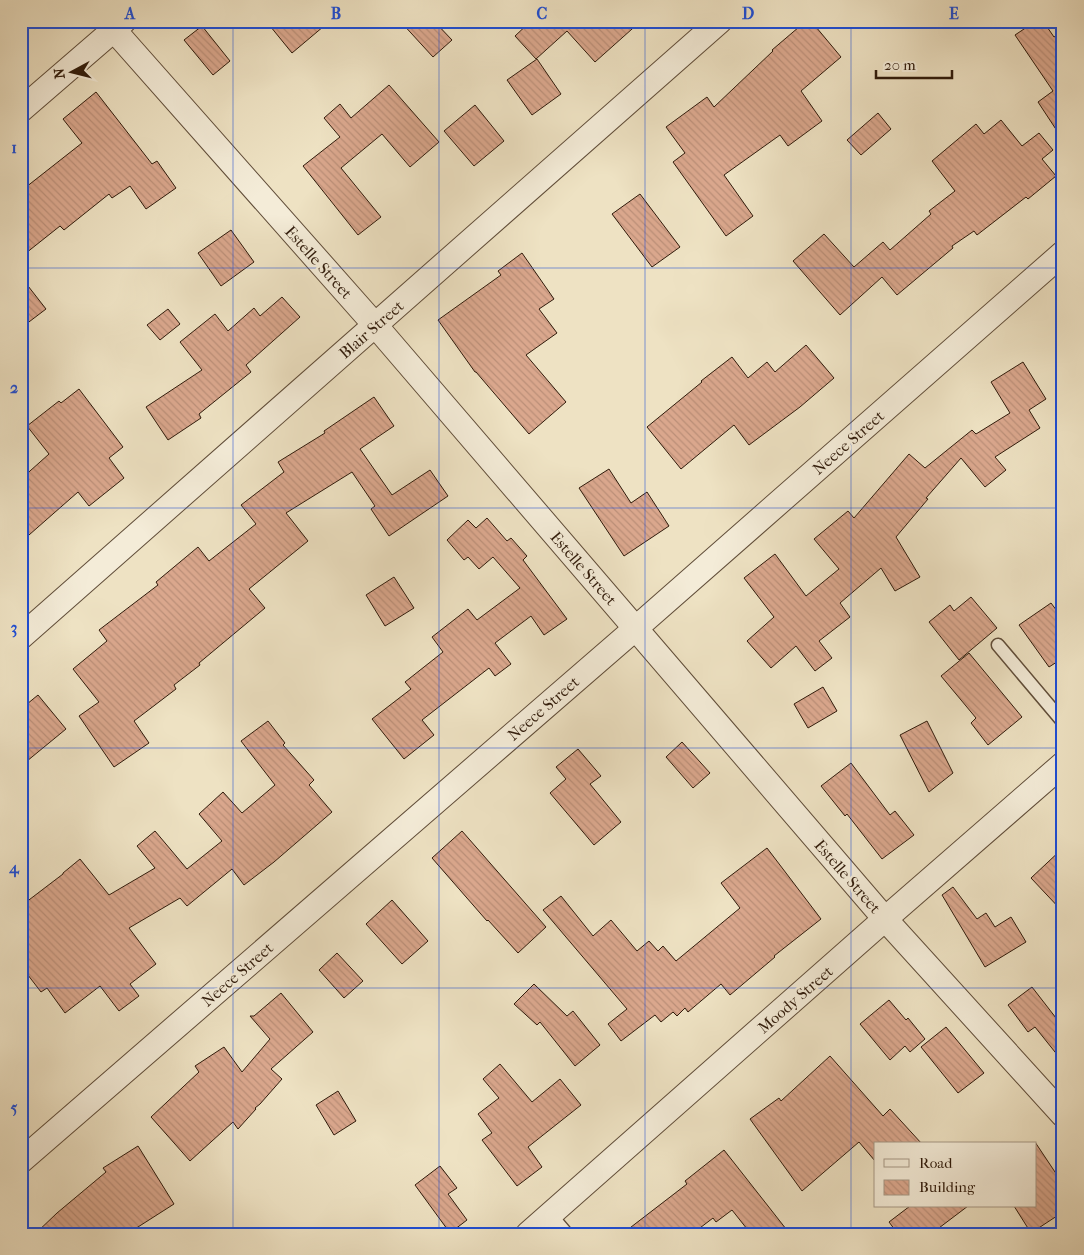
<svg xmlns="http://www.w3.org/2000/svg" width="1084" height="1255" viewBox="0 0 1084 1255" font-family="'IM FELL French Canon',serif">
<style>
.building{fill:url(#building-back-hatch);stroke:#301b0b}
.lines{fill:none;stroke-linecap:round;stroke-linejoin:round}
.lane-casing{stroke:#604d39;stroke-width:15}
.street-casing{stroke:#604d39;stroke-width:26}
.lane{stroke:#f4ecd8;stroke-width:12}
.street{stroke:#f4ecd8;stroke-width:24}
.grid{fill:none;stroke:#1d4ed8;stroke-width:1;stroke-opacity:0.55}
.labels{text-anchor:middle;stroke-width:4.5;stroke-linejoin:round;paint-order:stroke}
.street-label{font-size:16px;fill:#301b0b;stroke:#f4ecd8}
.neatline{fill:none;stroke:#1d4ed8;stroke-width:2}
.grid-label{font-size:16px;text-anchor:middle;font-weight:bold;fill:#1d4ed8}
</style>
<defs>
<pattern id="building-back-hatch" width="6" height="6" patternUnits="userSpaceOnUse" patternTransform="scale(1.25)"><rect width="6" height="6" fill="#daa78d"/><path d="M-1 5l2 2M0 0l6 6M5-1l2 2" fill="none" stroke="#bb8f78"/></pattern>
</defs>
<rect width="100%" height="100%" fill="#eee2c3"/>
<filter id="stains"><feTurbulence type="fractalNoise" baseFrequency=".004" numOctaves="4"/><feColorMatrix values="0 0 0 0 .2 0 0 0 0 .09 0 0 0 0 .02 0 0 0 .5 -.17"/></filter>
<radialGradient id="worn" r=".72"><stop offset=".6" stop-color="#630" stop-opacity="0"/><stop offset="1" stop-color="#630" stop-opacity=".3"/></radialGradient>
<g class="building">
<path d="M266 21H330L292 53Z"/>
<path d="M400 21H434L452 40 433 57Z"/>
<path d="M531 21H641L595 62 567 31 536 59 515 36Z"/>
<path d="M806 21H811L841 57 801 91 822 121 788 146 780 135 724 175 753 216 726 236 673 162 685 153 666 127 707 97 714 107 773 51 772 50Z"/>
<path d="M1036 21H1043L1054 37 1063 32V140L1038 102 1053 91 1015 35Z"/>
<path d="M202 26 230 61 213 75 184 40Z"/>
<path d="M537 59 561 94 532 115 507 80Z"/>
<path d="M389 85 439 142 410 167 382 134 341 168 381 217 358 235 303 166 340 137 324 118 340 104 351 118Z"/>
<path d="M96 92 152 164 157 161 176 188 146 209 130 186 112 198 109 194 64 230 60 226 21 257V191L82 143 63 119Z"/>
<path d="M475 105 504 141 474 166 444 131Z"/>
<path d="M878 113 891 129 861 155 847 140Z"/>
<path d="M1001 120 1022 146 1039 133 1053 150 1042 159 1056 176 1028 199 1026 197 977 235 974 231 952 246 953 248 897 295 882 277 840 315 793 261 824 234 854 267 883 242 890 250 931 214 929 211 955 191 932 161 976 124 984 134Z"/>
<path d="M640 194 680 247 652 267 612 214Z"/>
<path d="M231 230 254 262 221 286 198 253Z"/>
<path d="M522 253 554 299 539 309 557 333 526 355 566 402 529 434 476 372H475L438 320 501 275 498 271Z"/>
<path d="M21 277 46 309 21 328Z"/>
<path d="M282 297 300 317 246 365 251 372 199 414 201 418 168 440 146 407 202 370 180 342 215 314 228 331 254 308 260 316Z"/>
<path d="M168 309 180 324 160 340 147 325Z"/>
<path d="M806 345 834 378 800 407 749 445 734 425 681 469 647 427 702 382 701 381 732 357 748 378 767 362 775 372Z"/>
<path d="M1023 362 1046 399 1029 410 1040 428 995 457 1006 470 985 487 961 458 926 498 928 499 896 537 920 577 895 591 881 568 840 603 850 617 819 641 832 658 815 671 796 646 771 668 747 641 774 617 744 578 775 554 806 596 839 569 814 539 848 511 854 518 909 454 925 468 972 430 976 434 1010 413 991 382Z"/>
<path d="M79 389 123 447 109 458 124 478 89 506 78 492 21 542V479L49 454 27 426 59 401 61 403Z"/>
<path d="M374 397 394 426 360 449 392 495 430 470 448 496 389 536 371 509 375 506 352 472 286 513 308 541 249 589 265 608 199 663 200 665 174 685 176 689 134 721 149 743 114 767 79 716 99 702 73 669 107 641 99 630 158 585 156 582 198 547 209 561 256 524 241 505 284 472 278 462 325 433 324 431Z"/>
<path d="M609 469 631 503 647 492 669 526 624 556 579 488Z"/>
<path d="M487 518 507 541 511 538 527 556 523 560 567 619 544 635 531 616 495 643 511 664 495 676 489 668 422 720 434 735 404 759 372 719 411 689 405 682 443 652 432 637 468 609 477 620 520 588 493 557 479 569 468 557 464 560 447 540 468 520 476 528Z"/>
<path d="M394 577 414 608 385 626 366 595Z"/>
<path d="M971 597 997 628 959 660 929 622 950 605 954 611Z"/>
<path d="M1051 603 1063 619V658L1049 667 1019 625Z"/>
<path d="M969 653 1022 717 988 745 971 723 976 718 941 676Z"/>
<path d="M823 687 837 711 808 728 794 704Z"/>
<path d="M38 695 66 729 21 766V709Z"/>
<path d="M268 721 285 743 283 745 314 780 309 785 332 812 274 862 244 885 232 869 187 906 180 898 129 928 156 964 130 984 139 996 119 1011 100 986 65 1013 47 988 41 992 21 966V906L63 874V873L80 859 109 895 155 868 137 846 155 831 187 869 222 841 199 814 223 792 242 813 275 785 241 741Z"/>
<path d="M927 721 953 773 929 792 900 735Z"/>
<path d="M682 742 710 773 693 788 666 757Z"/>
<path d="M578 749 601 776 590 784 621 822 594 845 550 793 566 779 556 767Z"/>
<path d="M851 763 890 815 895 811 914 835 882 859 847 814 845 816 821 786Z"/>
<path d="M462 831 546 927 518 953 488 920 487 921 432 858Z"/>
<path d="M767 848 821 919 774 956 775 957 730 995 721 984 688 1012 685 1008 677 1016 673 1012 661 1022 655 1015 621 1041 608 1024 627 1009 543 910 561 896 593 936 611 920 637 951 649 941 658 951 663 946 676 961 740 908 721 883Z"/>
<path d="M1063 848V912L1031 878Z"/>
<path d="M953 887 977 919 986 913 995 927 1011 917 1026 942 985 967 942 895Z"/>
<path d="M392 900 428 941 402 964 366 924Z"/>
<path d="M337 953 363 981 344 998 319 970Z"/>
<path d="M534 984 567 1016 573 1011 600 1045 575 1066 540 1022 537 1025 514 1004Z"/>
<path d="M1032 987 1063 1027V1062L1035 1027 1028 1032 1008 1005Z"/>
<path d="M281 993 313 1032 271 1069 282 1079 260 1104 255 1108 256 1109 238 1129 233 1122 190 1161 151 1117 199 1072 195 1066 224 1047 242 1072 270 1039 250 1016H254Z"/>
<path d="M889 1000 906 1020 908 1018 925 1039 910 1052 905 1046 890 1060 860 1024Z"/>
<path d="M946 1027 984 1073 958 1093 921 1047Z"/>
<path d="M830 1056 883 1116 890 1109 922 1144H875V1161L859 1142 802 1191 750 1119 779 1098 781 1101Z"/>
<path d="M500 1064 532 1102 560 1079 581 1105 528 1147 542 1167 517 1186 482 1140 492 1133 478 1114 499 1098 483 1079Z"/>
<path d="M338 1091 356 1121 334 1135 316 1105Z"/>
<path d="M1035 1142 1063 1184V1212L1031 1233 1014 1206H1035Z"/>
<path d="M138 1146 174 1204 127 1234H35L57 1213 106 1172 103 1168Z"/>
<path d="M724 1150 790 1234H751L732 1210 716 1222 713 1218 692 1234H622L687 1184 685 1181Z"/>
<path d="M440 1166 457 1188 448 1194 467 1220 450 1233 415 1185Z"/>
<path d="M910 1206H968L931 1234H898L889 1222Z"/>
</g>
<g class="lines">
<g class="lane-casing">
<g id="lane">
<path d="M998 645 1063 722"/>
<path d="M550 1214 567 1234"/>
</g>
</g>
<g class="street-casing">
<g id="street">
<path d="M106 21 375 325 885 919 1063 1115"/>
<path d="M21 110 124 21"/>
<path d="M21 637 720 21"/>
<path d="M21 1161 636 628 1063 253"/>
<path d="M528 1234 885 919 1063 764"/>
</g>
</g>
<use href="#lane" class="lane"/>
<use href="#street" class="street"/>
</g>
<path class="grid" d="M233 21V1234M439 21V1234M645 21V1234M851 21V1234M21 268H1063M21 508H1063M21 748H1063M21 988H1063"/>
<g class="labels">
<g class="street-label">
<text transform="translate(319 262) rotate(48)" y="6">Estelle Street</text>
<text transform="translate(371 329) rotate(-41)" y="6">Blair Street</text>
<text transform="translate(848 442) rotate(-41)" y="6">Neece Street</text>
<text transform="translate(584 568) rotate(49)" y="6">Estelle Street</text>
<text transform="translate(543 708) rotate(-41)" y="6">Neece Street</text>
<text transform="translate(848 876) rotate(49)" y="6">Estelle Street</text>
<text transform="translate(237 974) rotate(-41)" y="6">Neece Street</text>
<text transform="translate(795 999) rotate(-41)" y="6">Moody Street</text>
</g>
</g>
<rect width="1084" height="1255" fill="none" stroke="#eee2c3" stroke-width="55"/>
<rect x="874" y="1142" width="162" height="65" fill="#f4ecd8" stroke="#a69886"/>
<rect x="884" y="1159" width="25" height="8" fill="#f4ecd8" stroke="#a69886"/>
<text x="919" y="1168" font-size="15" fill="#301b0b">Road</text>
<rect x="884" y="1180" width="25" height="15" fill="url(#building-back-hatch)" stroke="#a69886"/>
<text x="919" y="1192" font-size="15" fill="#301b0b">Building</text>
<g transform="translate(72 72) rotate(263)" stroke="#f4ecd8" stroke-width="4" paint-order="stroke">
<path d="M0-4L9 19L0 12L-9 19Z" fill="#301b0b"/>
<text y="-8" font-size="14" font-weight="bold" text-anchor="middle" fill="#301b0b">N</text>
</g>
<path d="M876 70v8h76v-8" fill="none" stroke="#301b0b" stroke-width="2.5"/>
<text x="884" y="70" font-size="15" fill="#301b0b" stroke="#f4ecd8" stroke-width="4" paint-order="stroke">20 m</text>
<rect x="28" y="28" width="1028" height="1200" class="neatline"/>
<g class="grid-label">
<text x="130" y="19">A</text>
<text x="336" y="19">B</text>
<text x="542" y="19">C</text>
<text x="748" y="19">D</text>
<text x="954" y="19">E</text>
<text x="14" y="153">1</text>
<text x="14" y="393">2</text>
<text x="14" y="633">3</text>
<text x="14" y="873">4</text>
<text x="14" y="1113">5</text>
</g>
<rect width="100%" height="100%" filter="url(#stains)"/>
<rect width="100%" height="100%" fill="url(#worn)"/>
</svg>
